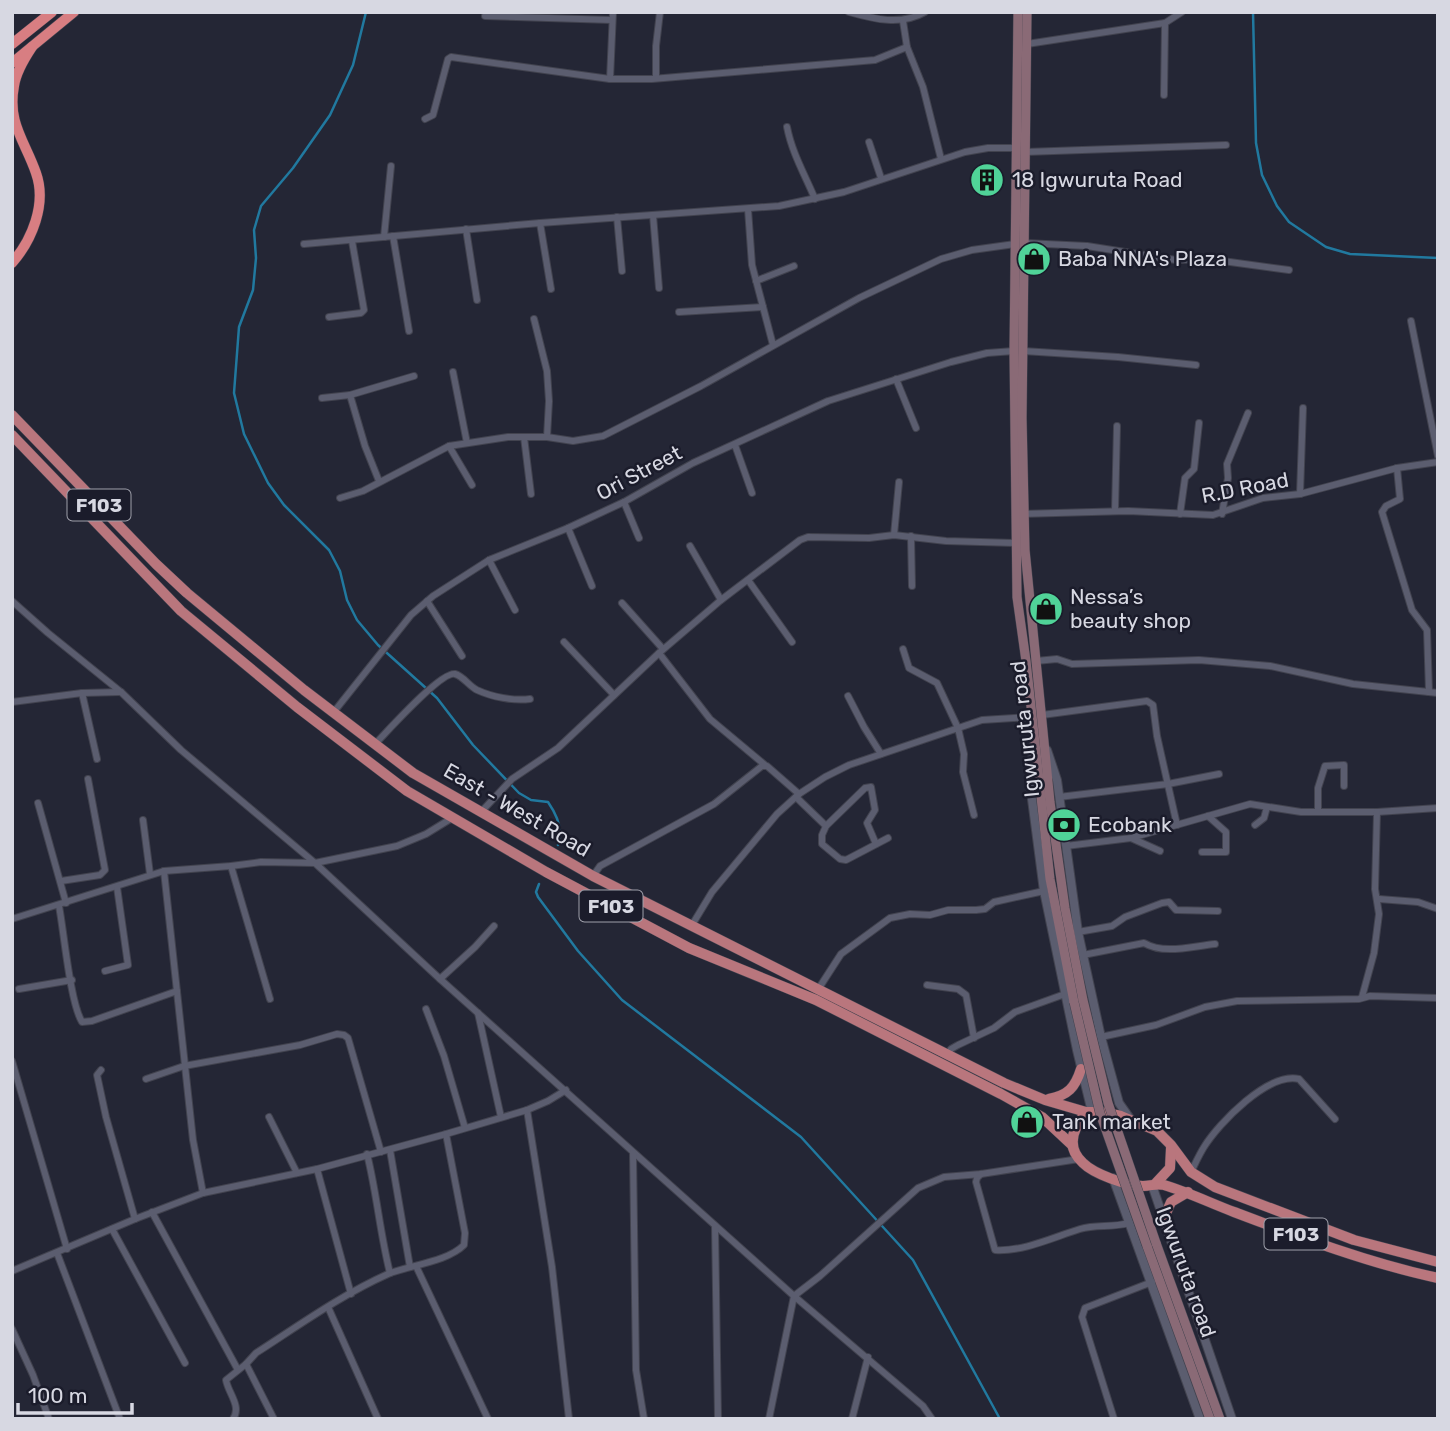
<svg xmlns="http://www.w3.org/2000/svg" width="1450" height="1431" viewBox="0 0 1450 1431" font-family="Rubik,sans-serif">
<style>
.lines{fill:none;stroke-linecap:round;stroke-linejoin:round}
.stream{stroke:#21799f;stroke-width:2.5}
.minor-casing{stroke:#42434f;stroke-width:8}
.tertiary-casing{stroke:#42434f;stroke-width:10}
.secondary-casing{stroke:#42434f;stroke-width:10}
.primary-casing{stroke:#42434f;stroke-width:11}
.trunk-casing{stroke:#42434f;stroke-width:11}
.minor{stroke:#5b5d6f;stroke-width:6}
.tertiary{stroke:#5b5d6f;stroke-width:8}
.secondary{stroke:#8a6a76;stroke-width:9}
.primary{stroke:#b9767d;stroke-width:10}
.trunk{stroke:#d87e82;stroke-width:10}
.secondary-bridge-casing{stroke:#42434f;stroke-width:10;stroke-linecap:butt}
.secondary-bridge{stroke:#8a6a76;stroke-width:9}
.labels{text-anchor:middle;stroke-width:5;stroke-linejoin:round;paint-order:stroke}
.shield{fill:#1b1c2b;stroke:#9fa0ab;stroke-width:2}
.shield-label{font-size:19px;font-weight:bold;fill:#d7d8e2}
.poi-label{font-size:21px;fill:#d7d8e2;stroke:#1b1c2b;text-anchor:start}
.street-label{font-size:21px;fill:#d7d8e2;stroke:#1b1c2b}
</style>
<rect width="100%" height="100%" fill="#242635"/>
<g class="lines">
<g class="stream">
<path d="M366 12 353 65 330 115 293 168 261 206 254 230 256 258 253 290 239 327 234 393 244 434 268 483 284 505 329 550 340 571 347 600 357 620 378 645 437 698 473 745 519 793 531 800 548 802C557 815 564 830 558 845"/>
<path d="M1253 12 1256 143 1262 175 1277 206 1289 222 1326 247 1350 254 1438 258"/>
<path d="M539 884 536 892 538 897 578 951 622 1000 801 1137 913 1260 1000 1419"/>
</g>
<g class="minor-casing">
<g id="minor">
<path d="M849 12C874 19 901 26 925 12"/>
<path d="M485 16 612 20"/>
<path d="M903 21 907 47 923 87 941 159"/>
<path d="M1027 44 1165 23 1182 12"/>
<path d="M656 78V46L660 12"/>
<path d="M610 79 613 12"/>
<path d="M1164 95 1165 23"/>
<path d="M425 119 433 115 448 59 451 57 610 79H652L875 60 907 47"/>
<path d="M787 127C792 153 805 175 815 199"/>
<path d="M869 142 881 178"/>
<path d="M1025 152 1226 145"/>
<path d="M748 209 752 265 773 345"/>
<path d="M653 215 659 288"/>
<path d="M617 217 622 271"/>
<path d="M540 223 551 289"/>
<path d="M466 229 477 300"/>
<path d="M393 236 409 331"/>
<path d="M384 237 391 166"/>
<path d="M1025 243 1087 246 1176 260 1208 259 1289 270"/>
<path d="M304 244 540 223 779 206 844 192 965 152 988 148H1016"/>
<path d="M756 281 794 266"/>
<path d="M679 312 763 307"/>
<path d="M329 317 361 313 364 310 352 241"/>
<path d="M534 319 547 371 549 401 547 437"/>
<path d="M1411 321 1438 456"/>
<path d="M1023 351 1118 357 1196 365"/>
<path d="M453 372 467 443"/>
<path d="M896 379 916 428"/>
<path d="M350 395 365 446 379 481"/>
<path d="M322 398 350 395 414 376"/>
<path d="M524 437 531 494"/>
<path d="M735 445 752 493"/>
<path d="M449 446 472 485"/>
<path d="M1397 468 1400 499 1386 506 1382 512 1412 610 1427 630 1429 692"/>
<path d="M1300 494 1303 408"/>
<path d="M340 498 363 491 449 446 508 437H547L573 441 603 436 701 386 859 298 941 259 972 250 1015 244"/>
<path d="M624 502 639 538"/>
<path d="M1115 511 1117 426"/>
<path d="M1020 514 1128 511 1213 515 1263 498 1300 494 1397 468 1438 462"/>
<path d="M1180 514 1185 478 1194 469 1199 423"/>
<path d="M1222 514 1228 478 1227 464 1248 413"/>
<path d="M568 528 592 586"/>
<path d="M894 535 899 482"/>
<path d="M911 536 912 586"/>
<path d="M690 546 721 600"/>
<path d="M489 560 515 610"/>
<path d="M748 580 792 642"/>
<path d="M12 601 48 633 121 692 181 750 315 863 440 979 794 1296 769 1419"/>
<path d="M427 601 462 656"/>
<path d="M622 603 663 649"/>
<path d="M564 642 614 695"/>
<path d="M903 649 909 668 937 683 958 728 964 754 963 772 974 815"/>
<path d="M659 653 710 719 765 765"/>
<path d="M1036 661 1057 659 1072 664 1199 660 1270 666 1353 684 1438 693"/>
<path d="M82 693 97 759"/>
<path d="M848 696 864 727 881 754"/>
<path d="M12 702 82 693 121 692"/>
<path d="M333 713 411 615 433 596 489 560 568 528 624 502 693 463 828 401 951 362 987 353 1014 351"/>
<path d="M1042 715 1147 701 1153 705 1157 736 1177 825"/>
<path d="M375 744C387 732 441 671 455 674 463 676 469 686 477 690 492 697 513 701 530 699"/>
<path d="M796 797 826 826 822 835V844L840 859 846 860 888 838"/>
<path d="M1059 797 1168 784 1219 774"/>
<path d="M38 803 66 903"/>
<path d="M481 812 512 779 558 748 659 653 721 600 800 540 808 537 869 538 894 535 946 541 1015 543"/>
<path d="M1318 812V788L1325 766 1344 765V786"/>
<path d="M143 820 150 874"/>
<path d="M1255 825 1264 818 1267 807"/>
<path d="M826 826 865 788 871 787 875 810 867 823 876 844"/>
<path d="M1131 838 1160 851"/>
<path d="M1066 846 1131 838 1250 804 1301 812H1377L1438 808"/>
<path d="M1202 852H1226V832L1208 816"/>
<path d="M231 866 270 999"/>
<path d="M164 871 193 1140 203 1193"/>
<path d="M593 876 600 866 714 804 762 766H767L799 794"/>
<path d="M61 881 100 875 105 870 88 779"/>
<path d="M1379 899 1418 902 1438 909"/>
<path d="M59 906C64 932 70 1002 82 1022L92 1021 177 991"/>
<path d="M12 919 164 871 231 866 261 862 315 863 397 846 426 834 452 818"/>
<path d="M692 925 712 892 777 814 799 794 825 777 849 765 982 720 1032 717"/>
<path d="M1078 932 1112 926 1125 917 1162 903 1169 902 1176 910 1218 911"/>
<path d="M1083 955 1144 943C1164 955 1193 946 1215 944"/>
<path d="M105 971 128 965 117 887"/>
<path d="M440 979 475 947 494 926"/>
<path d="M927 985 958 989 966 995 974 1038"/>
<path d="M819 988 841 954 890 918 910 914 930 915 948 910H976L985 909 994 902 1044 891"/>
<path d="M19 989 72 980"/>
<path d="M1362 997 1374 953 1379 914 1375 889 1377 812"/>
<path d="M426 1009 444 1056 465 1128"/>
<path d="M478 1013 501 1117"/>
<path d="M1101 1037 1156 1025 1205 1007 1237 1001 1359 999 1370 996 1438 998"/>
<path d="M947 1056 951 1049 958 1045 994 1028 1015 1012 1065 994"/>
<path d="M12 1061 67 1249"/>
<path d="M101 1070 97 1075 106 1117 135 1219"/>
<path d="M146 1079 184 1066 300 1045 337 1034 344 1035 348 1038 381 1152"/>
<path d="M527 1110 552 1267 569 1419"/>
<path d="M269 1117 297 1173"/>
<path d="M390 1150 410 1267"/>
<path d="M633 1153 636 1370 644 1419"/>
<path d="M367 1154C377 1194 380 1234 390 1273"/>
<path d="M317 1169 351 1294"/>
<path d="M1191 1172C1195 1164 1199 1155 1204 1147 1219 1123 1268 1072 1299 1079L1335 1119"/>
<path d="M981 1174 977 1178 976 1182 995 1250C1023 1252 1054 1237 1080 1229 1097 1224 1111 1228 1129 1223"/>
<path d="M152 1212 238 1370"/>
<path d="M715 1226 718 1419"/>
<path d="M112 1229 185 1363"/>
<path d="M57 1253 120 1419"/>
<path d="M416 1266 488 1419"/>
<path d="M12 1271 135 1219 203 1193 317 1169 446 1134 527 1110 548 1101 566 1090"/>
<path d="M328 1307 378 1419"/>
<path d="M12 1329 33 1375 49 1419"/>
<path d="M246 1364 274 1419"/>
<path d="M233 1419C242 1406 228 1393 226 1380L246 1364 256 1353C298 1326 341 1295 388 1274 410 1265 447 1262 464 1245L465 1233 446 1134"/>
<path d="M852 1419 868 1357"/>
<path d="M932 1419 923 1406 794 1296 820 1276 918 1188 944 1177 981 1174 1079 1159"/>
<path d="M1114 1419 1082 1317 1085 1308 1152 1282"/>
</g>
</g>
<g class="tertiary-casing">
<g id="tertiary">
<path d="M1033 746 1030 784 1044 891 1077 1050 1092 1112"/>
<path d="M1047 750 1057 780 1078 932 1101 1037 1119 1103 1131 1120"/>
<path d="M1113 1178 1200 1419"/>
<path d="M1152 1185 1232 1419"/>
</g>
</g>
<g class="secondary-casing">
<g id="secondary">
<path d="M1018 12 1014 351 1017 597 1026 661 1050 879 1074 1002"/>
<path d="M1027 12 1022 418 1025 550 1050 802 1065 908 1083 1000"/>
<path d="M1156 1243 1220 1419"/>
<path d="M1147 1246 1210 1419"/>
</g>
</g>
<g class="primary-casing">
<g id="primary">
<path d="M12 415 156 564 187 593 304 690 413 773 593 876 1004 1083 1045 1100 1086 1112H1103L1121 1116 1157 1131 1171 1145 1191 1172 1215 1187 1354 1240 1438 1262"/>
<path d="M12 435 181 611 297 707 407 791 546 872 689 948 816 1000 1001 1094 1042 1117 1072 1145"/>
<path d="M1049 1099C1068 1095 1075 1088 1081 1069"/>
<path d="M1086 1112C1073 1128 1065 1147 1083 1163 1094 1174 1127 1186 1143 1186 1151 1186 1156 1183 1164 1185 1188 1192 1210 1203 1234 1212 1300 1237 1368 1263 1438 1278"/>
<path d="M1156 1183 1170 1168 1171 1148"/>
<path d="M1163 1220 1171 1202 1188 1192"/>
</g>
</g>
<g class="trunk-casing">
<g id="trunk">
<path d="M12 44 52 12"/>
<path d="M12 63 74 12"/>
<path d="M12 263C32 240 47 204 36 173 25 141 7 123 14 86 16 72 24 59 32 47"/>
</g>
</g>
<use href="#minor" class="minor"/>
<use href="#tertiary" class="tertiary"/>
<use href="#secondary" class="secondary"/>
<use href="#primary" class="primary"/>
<use href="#trunk" class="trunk"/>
<g class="secondary-bridge-casing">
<g id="secondary-bridge">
<path d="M1083 1000 1108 1103 1156 1243"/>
<path d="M1074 1002 1100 1113 1147 1246"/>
</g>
</g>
<use href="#secondary-bridge" class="secondary-bridge"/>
</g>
<defs>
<g id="building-disc" transform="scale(1.75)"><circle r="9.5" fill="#50d398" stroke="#1b1c2b"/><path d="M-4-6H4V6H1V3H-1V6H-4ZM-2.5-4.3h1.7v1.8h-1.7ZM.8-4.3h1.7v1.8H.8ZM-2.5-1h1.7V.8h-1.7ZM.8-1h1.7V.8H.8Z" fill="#111"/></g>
<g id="shop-disc" transform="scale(1.75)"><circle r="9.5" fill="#50d398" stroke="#1b1c2b"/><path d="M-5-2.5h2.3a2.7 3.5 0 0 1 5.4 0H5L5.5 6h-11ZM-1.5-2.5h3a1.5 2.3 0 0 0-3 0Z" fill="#111"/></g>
<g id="bank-disc" transform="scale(1.75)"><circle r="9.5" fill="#50d398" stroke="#1b1c2b"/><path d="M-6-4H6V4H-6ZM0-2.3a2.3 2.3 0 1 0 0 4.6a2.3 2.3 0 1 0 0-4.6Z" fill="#111"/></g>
</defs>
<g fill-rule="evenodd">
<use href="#building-disc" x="987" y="180"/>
<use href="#shop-disc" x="1034" y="259"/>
<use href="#shop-disc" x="1046" y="609"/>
<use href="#bank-disc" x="1064" y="825"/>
<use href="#shop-disc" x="1027" y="1122"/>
</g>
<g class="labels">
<g class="shield">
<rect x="67.5" y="489.5" width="63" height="31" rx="5"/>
<rect x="579.5" y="890.5" width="63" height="31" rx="5"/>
<rect x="1264.5" y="1218.5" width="63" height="31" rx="5"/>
</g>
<g class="shield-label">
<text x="99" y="512">F103</text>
<text x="611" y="913">F103</text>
<text x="1296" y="1241">F103</text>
</g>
<g class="poi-label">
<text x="1012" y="187">18 Igwuruta Road</text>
<text x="1058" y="266">Baba NNA's Plaza</text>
<text x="1070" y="604">Nessa’s<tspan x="1070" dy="24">beauty shop</tspan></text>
<text x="1088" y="832">Ecobank</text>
<text x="1052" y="1129">Tank market</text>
</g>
<g class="street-label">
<text transform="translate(639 473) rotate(-28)" y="7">Ori Street</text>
<text transform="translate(1245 488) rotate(-11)" y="7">R.D Road</text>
<text transform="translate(1025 729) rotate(-96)" y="7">Igwuruta road</text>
<text transform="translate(517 810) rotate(30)" y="7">East - West Road</text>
<text transform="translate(1186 1272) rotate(70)" y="7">Igwuruta road</text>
</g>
</g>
<rect width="1450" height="1431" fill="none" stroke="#d7d8e2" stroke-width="28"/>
<path d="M18 1403v10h114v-10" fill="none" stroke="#d7d8e2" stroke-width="3.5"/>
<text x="28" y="1403" font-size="21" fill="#d7d8e2" stroke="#1b1c2b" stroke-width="5" paint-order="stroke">100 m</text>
</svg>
